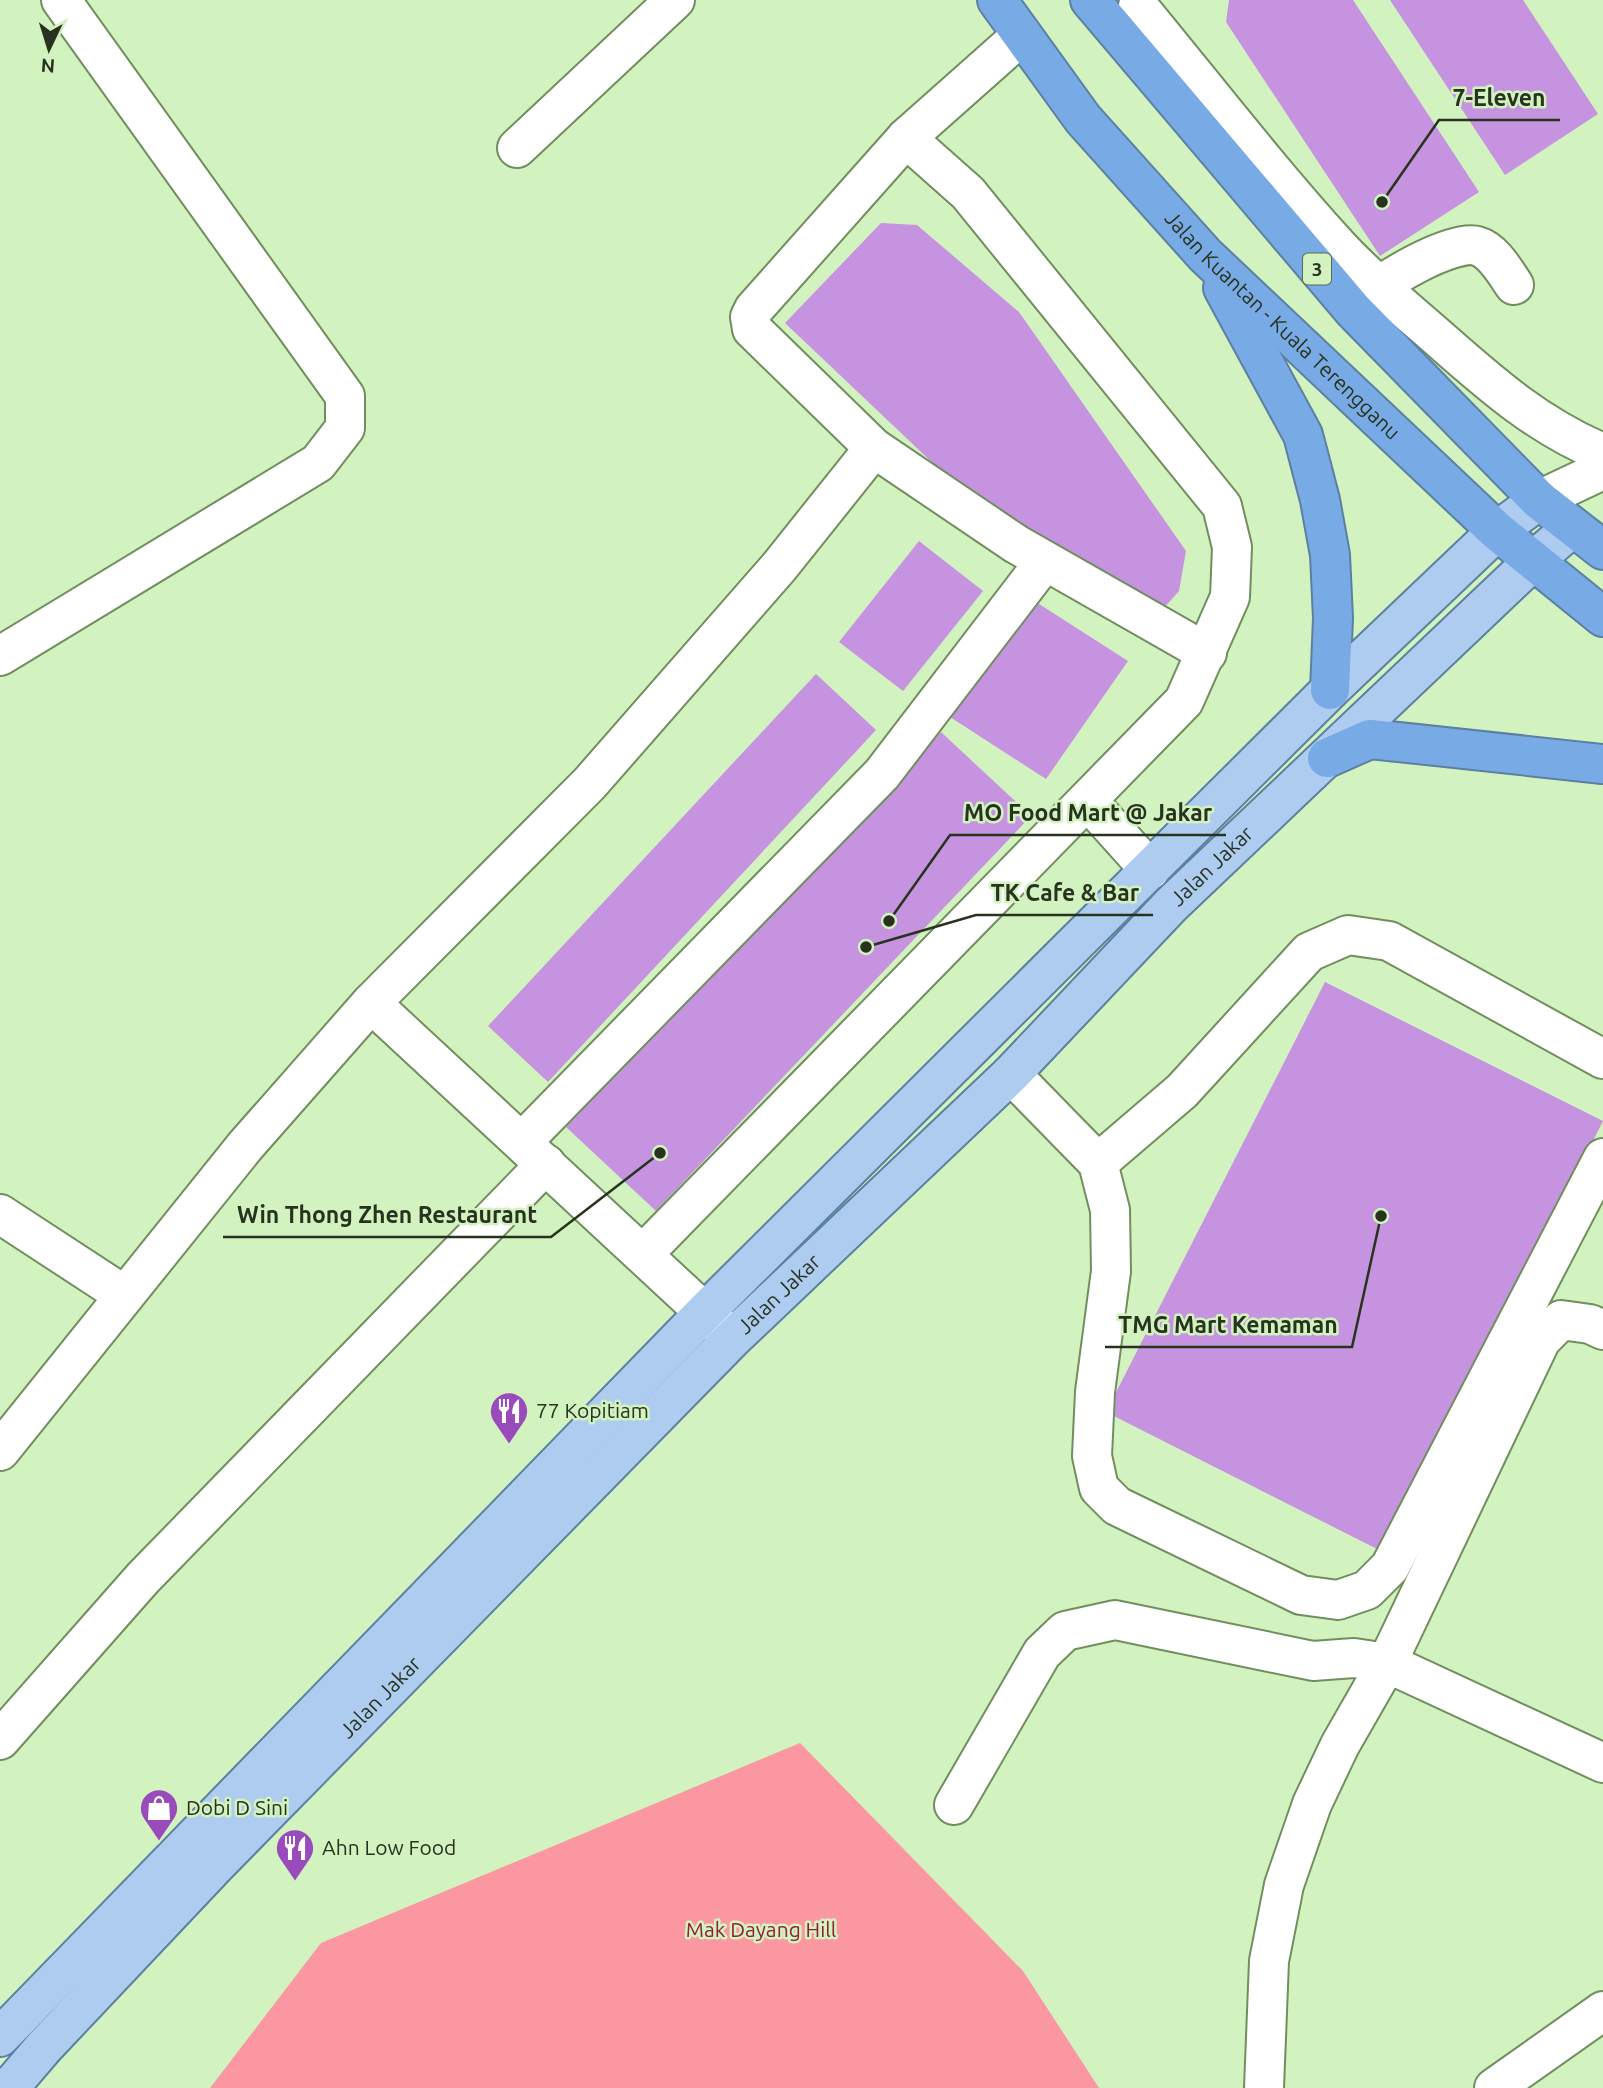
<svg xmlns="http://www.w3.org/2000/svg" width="1603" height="2088" viewBox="0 0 1603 2088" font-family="Ubuntu,sans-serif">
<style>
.forest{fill:#fb97a1}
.building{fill:#c693e0}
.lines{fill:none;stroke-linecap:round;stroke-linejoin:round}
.minor-casing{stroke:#718e5f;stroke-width:42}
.major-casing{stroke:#5c80a0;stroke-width:42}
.highway-casing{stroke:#5c80a0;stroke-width:42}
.minor{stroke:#fff;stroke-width:38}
.major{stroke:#aeccf0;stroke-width:38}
.highway{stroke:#78aae6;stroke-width:38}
.labels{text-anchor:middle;stroke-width:5;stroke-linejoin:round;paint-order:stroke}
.shield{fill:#d2f2bf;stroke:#5a6c4f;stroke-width:2}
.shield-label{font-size:19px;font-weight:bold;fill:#27331f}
.street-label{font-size:21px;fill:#27331f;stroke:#d2f2bf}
.poi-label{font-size:21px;fill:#27331f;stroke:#d2f2bf;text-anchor:start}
.park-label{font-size:21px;fill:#921e38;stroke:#d2f2bf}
.leader{fill:none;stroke:#27331f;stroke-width:2.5}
.callout-dot{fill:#27331f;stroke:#d2f2bf;stroke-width:2.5}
.callout-label{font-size:23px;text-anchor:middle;font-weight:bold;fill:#27331f;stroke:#d2f2bf;stroke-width:5;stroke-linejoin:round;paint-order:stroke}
</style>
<rect width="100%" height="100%" fill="#d2f2bf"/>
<path class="forest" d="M800 1743 1023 1971 1099 2088H210L321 1943Z"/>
<g class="building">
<path d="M1229 0H1353L1479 192 1380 256 1226 22Z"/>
<path d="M1390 0H1523L1598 114 1505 175Z"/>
<path d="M881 223 917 225 1019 312 1186 551 1179 591 1163 609 977 505 785 323Z"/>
<path d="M919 541 983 591 903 691 839 642Z"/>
<path d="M1025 595 1128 661 1046 779 947 715Z"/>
<path d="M816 674 876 730 548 1082 488 1026Z"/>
<path d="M941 732 1031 816 656 1211 566 1127Z"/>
<path d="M1325 982 1603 1121 1385 1553 1106 1412Z"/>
</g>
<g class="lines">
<g class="minor-casing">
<g id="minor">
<path d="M1138 6C1204 86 1268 169 1338 246 1370 281 1408 311 1443 342 1494 387 1540 427 1603 453"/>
<path d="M1022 35 906 138 754 309 750 317 752 329 874 448 1016 544 1207 653"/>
<path d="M517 148 675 0"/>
<path d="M1361 301C1378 282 1453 239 1477 246 1494 251 1505 272 1514 285"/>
<path d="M1539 500 1592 475 1603 465"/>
<path d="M0 656 318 463 345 428V396L61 0"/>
<path d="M1088 801 1150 870"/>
<path d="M371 1003 729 1335"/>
<path d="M1011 1074 1098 1163 1110 1210 1111 1271 1095 1392 1092 1456 1099 1488 1117 1506 1301 1595 1338 1600 1367 1590 1390 1567 1603 1158"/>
<path d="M522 1142 882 774 1045 561"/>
<path d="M1098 1163 1182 1091 1309 952 1348 935 1389 941 1603 1059"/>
<path d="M0 1214 124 1295"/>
<path d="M644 1253 1184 701 1230 597 1232 547 1222 506 968 193 906 138"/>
<path d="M0 1451 246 1145 371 1003 590 783 779 567 874 448"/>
<path d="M0 1740 143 1578 546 1164"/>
<path d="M954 1805 1042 1653 1065 1631 1115 1620 1313 1661 1354 1658 1387 1663 1603 1763"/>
<path d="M1264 2088 1269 1961 1284 1885 1312 1804 1340 1745 1387 1663 1541 1340 1561 1320 1590 1324 1603 1330"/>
<path d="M1494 2088 1603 2011"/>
</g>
</g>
<g class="major-casing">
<g id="major">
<path d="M0 2037 705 1312 1330 690 1497 531 1539 500"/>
<path id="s1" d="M9 2088 44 2047 215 1866 733 1338 1011 1074 1171 905 1533 561 1573 527"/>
</g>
</g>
<g class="highway-casing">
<g id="highway">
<path id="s2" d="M997 0 1083 119 1205 255 1497 531 1603 617"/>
<path d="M1090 0 1353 310 1539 500 1603 550"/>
<path d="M1223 288 1303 435 1320 500 1330 555 1333 618 1330 690"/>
<path d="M1327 758 1370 739 1603 764"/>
</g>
</g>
<use href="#minor" class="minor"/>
<use href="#major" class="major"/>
<use href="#highway" class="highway"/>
</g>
<defs>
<g id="restaurant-pin" transform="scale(2.0125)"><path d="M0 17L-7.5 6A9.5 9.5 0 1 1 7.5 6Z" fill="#994bbc" stroke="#d2f2bf"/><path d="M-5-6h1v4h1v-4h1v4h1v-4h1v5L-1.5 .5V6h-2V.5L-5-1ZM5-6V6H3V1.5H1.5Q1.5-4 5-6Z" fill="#fff"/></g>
<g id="shop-pin" transform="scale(2.0125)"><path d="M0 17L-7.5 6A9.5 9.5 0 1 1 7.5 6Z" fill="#994bbc" stroke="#d2f2bf"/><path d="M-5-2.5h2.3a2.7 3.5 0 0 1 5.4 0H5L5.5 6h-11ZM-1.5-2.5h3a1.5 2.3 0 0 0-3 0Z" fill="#fff"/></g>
</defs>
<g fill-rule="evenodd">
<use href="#restaurant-pin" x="509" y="1411"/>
<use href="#shop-pin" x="159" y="1808"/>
<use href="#restaurant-pin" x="295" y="1848"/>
</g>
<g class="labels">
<rect class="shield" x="1303" y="253.5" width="28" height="31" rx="5"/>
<g class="shield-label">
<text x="1317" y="276">3</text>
</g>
<g class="street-label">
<text dy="7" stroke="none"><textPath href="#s2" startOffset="434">Jalan Kuantan - Kuala Terengganu</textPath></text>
<text dy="7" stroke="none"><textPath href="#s1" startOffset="1715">Jalan Jakar</textPath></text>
<text dy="7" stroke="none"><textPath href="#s1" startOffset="1106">Jalan Jakar</textPath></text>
<text dy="7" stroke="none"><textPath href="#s1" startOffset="539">Jalan Jakar</textPath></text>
</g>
<g class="poi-label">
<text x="536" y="1418">77 Kopitiam</text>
<text x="186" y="1815">Dobi D Sini</text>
<text x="322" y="1855">Ahn Low Food</text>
</g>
<g class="park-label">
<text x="761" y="1937">Mak Dayang Hill</text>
</g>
</g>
<path class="leader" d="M1382 202L1439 120H1560M889 921L950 835H1226M866 947L976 915H1153M660 1153L551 1237H223M1381 1216L1352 1347H1105"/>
<g class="callout-dot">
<circle cx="1382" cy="202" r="7"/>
<circle cx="889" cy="921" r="7"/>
<circle cx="866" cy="947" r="7"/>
<circle cx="660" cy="1153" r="7"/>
<circle cx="1381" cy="1216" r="7"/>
</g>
<g class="callout-label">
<text x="1499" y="106">7-Eleven</text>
<text x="1088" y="821">MO Food Mart @ Jakar</text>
<text x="1065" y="901">TK Cafe &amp; Bar</text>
<text x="387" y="1223">Win Thong Zhen Restaurant</text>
<text x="1228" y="1333">TMG Mart Kemaman</text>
</g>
<g transform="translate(49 49) rotate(184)" stroke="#d2f2bf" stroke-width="5" paint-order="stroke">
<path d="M0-5L12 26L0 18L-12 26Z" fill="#27331f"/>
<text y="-10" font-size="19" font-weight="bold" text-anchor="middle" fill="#27331f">N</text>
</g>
</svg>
